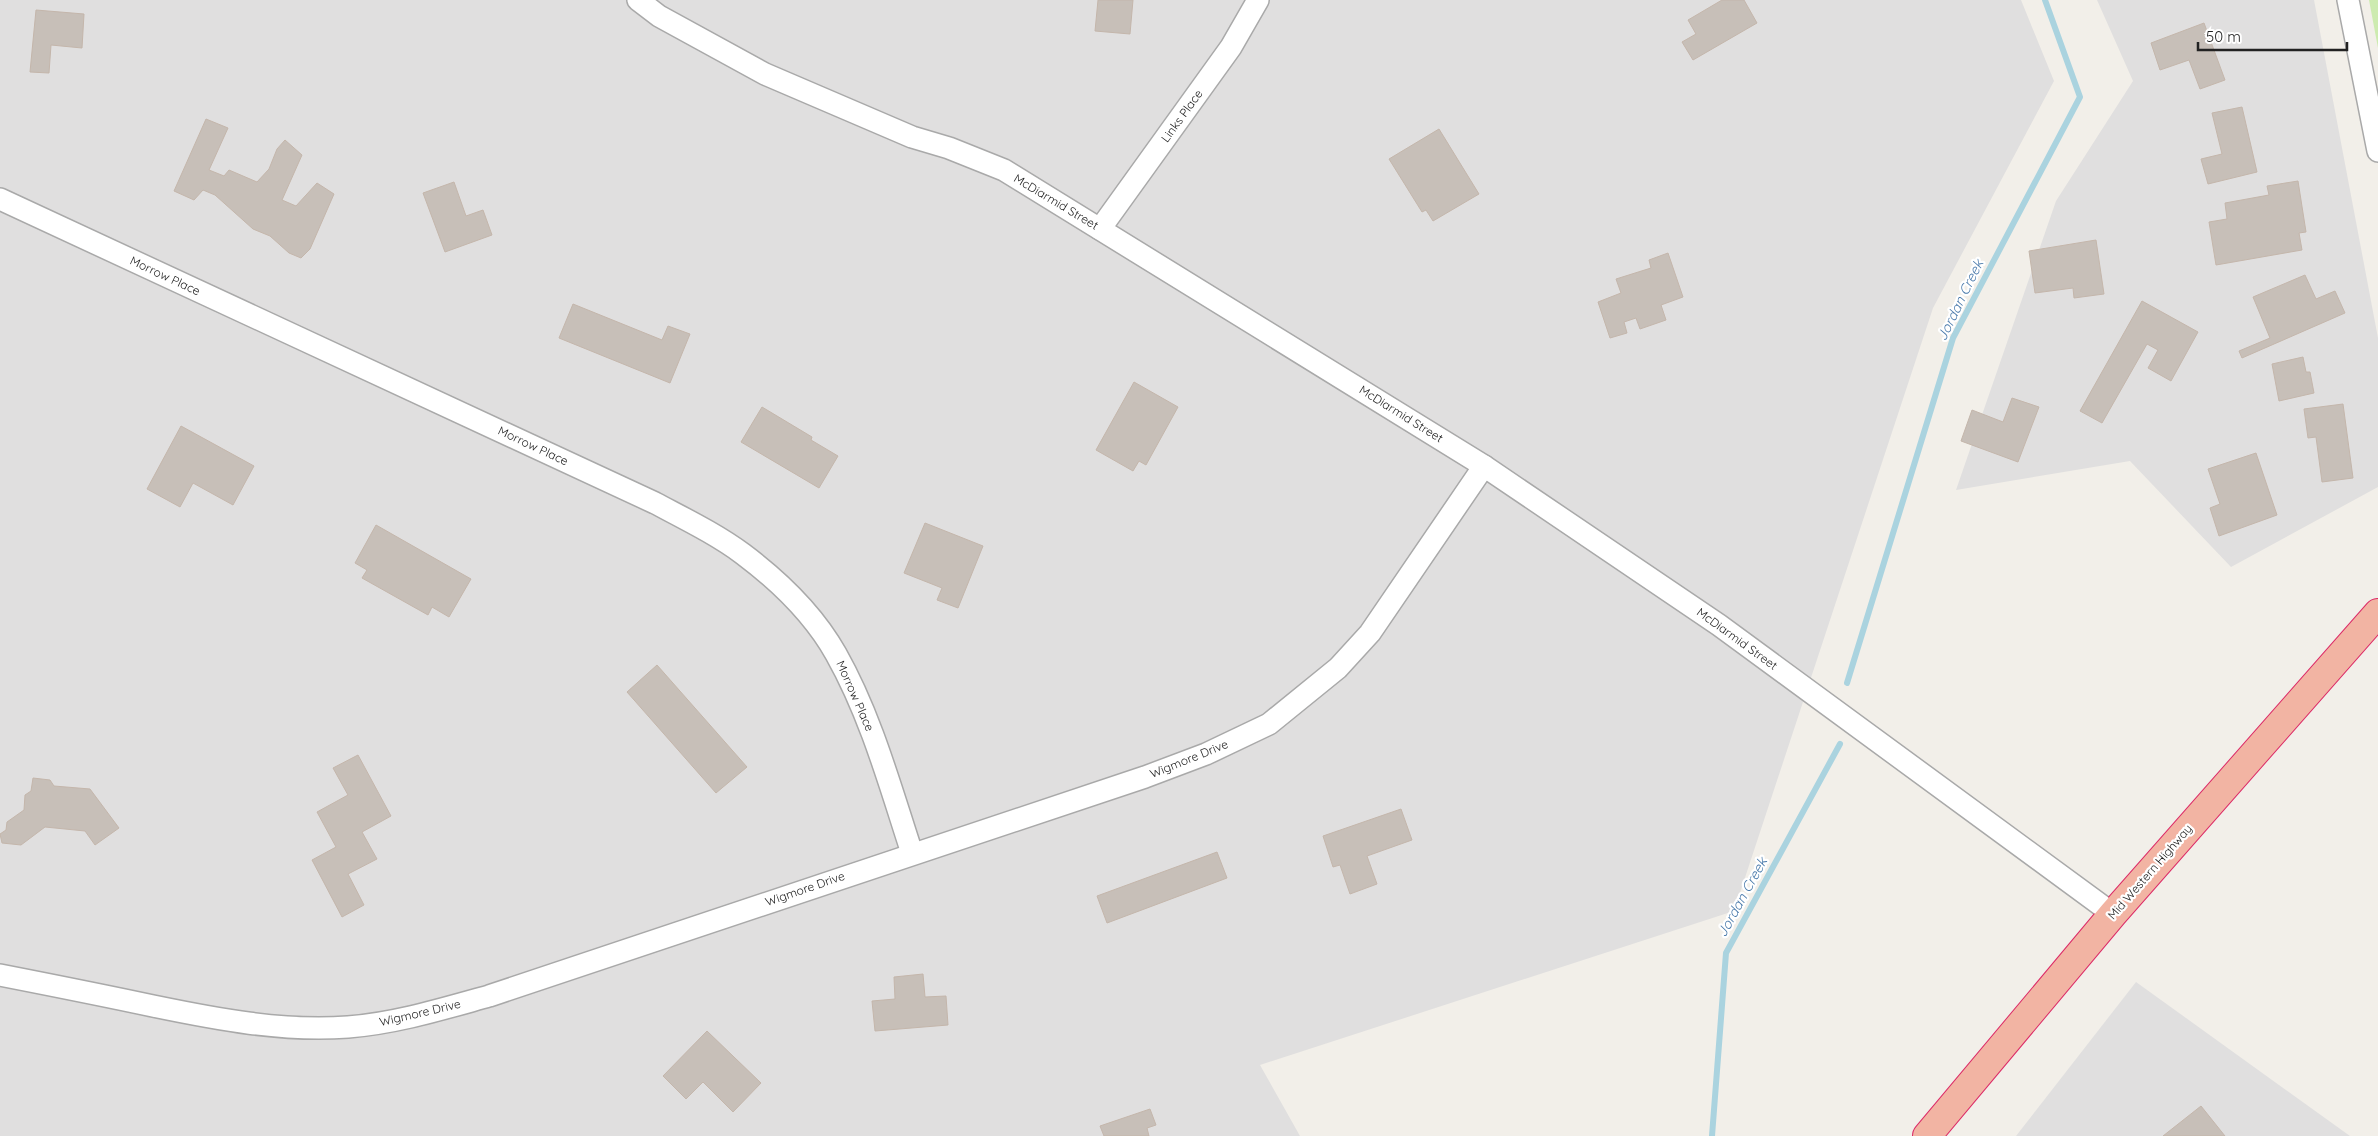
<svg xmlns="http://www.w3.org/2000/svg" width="2378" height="1136" viewBox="0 0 2378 1136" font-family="Quicksand,sans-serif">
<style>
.residential{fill:#e0dfdf}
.grass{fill:#cdebb0}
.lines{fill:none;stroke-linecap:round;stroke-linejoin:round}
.stream{stroke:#aad3df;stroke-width:6}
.building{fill:#c7bfb8;stroke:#c4b6ab}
.minor-casing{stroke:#a9a9a9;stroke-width:24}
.trunk-casing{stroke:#dc2a67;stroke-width:30}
.minor{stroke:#fff;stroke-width:21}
.trunk{stroke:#f2b4a3;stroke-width:28}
.labels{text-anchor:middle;stroke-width:4.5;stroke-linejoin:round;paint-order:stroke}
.street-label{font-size:12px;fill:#222;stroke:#fff}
.water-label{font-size:14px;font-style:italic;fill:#4a7aab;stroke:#fff}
</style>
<rect width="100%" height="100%" fill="#f2efe9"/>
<g class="residential">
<path d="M0 0H2021L2054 81 1933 308 1734 911 1260 1065 1300 1136H0Z"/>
<path d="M2097 0H2314L2378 338V487L2231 567 2130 461 1956 490 2056 201 2133 81Z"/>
<path d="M2136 982 2350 1136H2016Z"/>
</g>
<path class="grass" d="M2369 0H2378V48Z"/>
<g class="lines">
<g class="stream">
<path d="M1847 683 1953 338 2080 97 2045 0"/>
<path d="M1712 1136 1726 953 1840 744"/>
</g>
</g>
<g class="building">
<path d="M1098 0H1133L1130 34 1095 31Z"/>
<path d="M1722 0H1744L1757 23 1693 60 1682 42 1696 34 1688 20Z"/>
<path d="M36 10 84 14 82 48 51 45 49 73 30 72Z"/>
<path d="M2204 23 2225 80 2200 89 2189 60 2160 70 2151 43Z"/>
<path d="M2242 107 2257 172 2208 184 2201 159 2222 154 2212 113Z"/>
<path d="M206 119 228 128 209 170 224 176 229 170 257 182 269 169 277 149 285 140 302 155 282 200 296 206 317 183 334 194 310 249 301 258 289 253 270 236 253 229 215 195 203 190 194 200 174 191Z"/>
<path d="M1439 129 1479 194 1433 221 1426 210 1422 212 1389 159Z"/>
<path d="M2298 181 2306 232 2299 233 2302 250 2216 265 2209 222 2227 219 2225 203 2269 195 2267 186Z"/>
<path d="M454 182 466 216 483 210 492 235 445 252 423 193Z"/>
<path d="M2096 240 2104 294 2074 298 2073 288 2035 293 2029 251Z"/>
<path d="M1668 253 1683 297 1661 305 1666 320 1640 329 1636 318 1624 322 1627 333 1610 338 1598 302 1621 293 1616 279 1651 268 1649 260Z"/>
<path d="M2305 275 2316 299 2335 291 2345 313 2242 358 2239 351 2270 338 2253 297Z"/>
<path d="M2142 301 2198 332 2171 381 2148 368 2158 350 2147 344 2102 423 2080 411Z"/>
<path d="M573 304 662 340 668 326 690 334 670 383 559 338Z"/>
<path d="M2303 357 2306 372H2310L2314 393 2279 401 2272 364Z"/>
<path d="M1134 382 1178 407 1146 465 1139 461 1133 471 1096 450Z"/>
<path d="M2012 398 2039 407 2018 462 1961 441 1972 410 2003 422Z"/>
<path d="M2343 404 2353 478 2322 482 2316 437 2308 438 2304 409Z"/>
<path d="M762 407 812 437 811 440 838 456 819 488 741 442Z"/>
<path d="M181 426 254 466 233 505 193 483 180 507 147 489Z"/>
<path d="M2256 453 2277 515 2219 536 2210 508 2220 504 2208 469Z"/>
<path d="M925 523 983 546 958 608 937 600 942 588 904 573Z"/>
<path d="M376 525 471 579 449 617 432 607 428 615 362 578 367 570 355 563Z"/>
<path d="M657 665 747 767 716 793 627 692Z"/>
<path d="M358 755 391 816 362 832 377 859 348 874 364 905 342 917 312 860 336 847 317 812 348 795 333 768Z"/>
<path d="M33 778 50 780 54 786 90 789 119 828 95 845 85 831 45 827 21 845 2 843 0 834 6 830 7 822 24 810 25 795 31 791Z"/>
<path d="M1401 809 1412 840 1367 856 1377 884 1350 894 1340 865 1333 867 1323 836Z"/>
<path d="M1217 852 1227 878 1107 923 1097 896Z"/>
<path d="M923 974 925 997 946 996 948 1025 875 1031 872 1001 895 999 894 977Z"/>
<path d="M707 1031 761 1083 733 1112 703 1082 686 1099 663 1076Z"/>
<path d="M2201 1106 2225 1136H2163Z"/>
<path d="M1150 1109 1156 1125 1147 1128 1149 1136H1104L1100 1126Z"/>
</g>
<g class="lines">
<g class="minor-casing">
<g id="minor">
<path d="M638 0 659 16 765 74 912 137 949 148 1004 170 1484 466 1719 625 2113 914"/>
<path d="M2348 0 2378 151"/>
<path d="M0 199 655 503C685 519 716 534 743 554 779 581 814 615 836 654 871 716 890 786 912 853"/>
<path d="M1100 229 1231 47 1258 0"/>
<path d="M0 975C51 985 102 995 153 1006 216 1019 283 1032 348 1027 397 1023 442 1009 489 996L1145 777 1206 754 1269 724 1338 668 1370 633 1484 466"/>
</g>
</g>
<g class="trunk-casing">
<path id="trunk" d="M1927 1136 2113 914 2378 613"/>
</g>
<use href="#minor" class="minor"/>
<use href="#trunk" class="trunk"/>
</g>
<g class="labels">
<g class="street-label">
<text transform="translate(1182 116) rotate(-54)" y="4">Links Place</text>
<text transform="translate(1056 202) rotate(31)" y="4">McDiarmid Street</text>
<text transform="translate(165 276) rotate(25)" y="4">Morrow Place</text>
<text transform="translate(1401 414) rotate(32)" y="4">McDiarmid Street</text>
<text transform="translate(533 446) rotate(25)" y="4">Morrow Place</text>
<text transform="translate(1737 639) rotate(36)" y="4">McDiarmid Street</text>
<text transform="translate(855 696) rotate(66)" y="4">Morrow Place</text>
<text transform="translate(1189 759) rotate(-22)" y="4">Wigmore Drive</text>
<text transform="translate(2150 872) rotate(-49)" y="4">Mid Western Highway</text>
<text transform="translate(805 889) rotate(-19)" y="4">Wigmore Drive</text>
<text transform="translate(420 1013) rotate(-13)" y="4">Wigmore Drive</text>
</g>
<g class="water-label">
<text transform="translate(1960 300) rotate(-64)" y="5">Jordan Creek</text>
<text transform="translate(1742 897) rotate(-61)" y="5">Jordan Creek</text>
</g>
</g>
<path d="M2198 42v8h149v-8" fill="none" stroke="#222222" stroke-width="2.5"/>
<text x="2206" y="42" font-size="15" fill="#222222" stroke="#ffffff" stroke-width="4" paint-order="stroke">50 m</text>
</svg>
